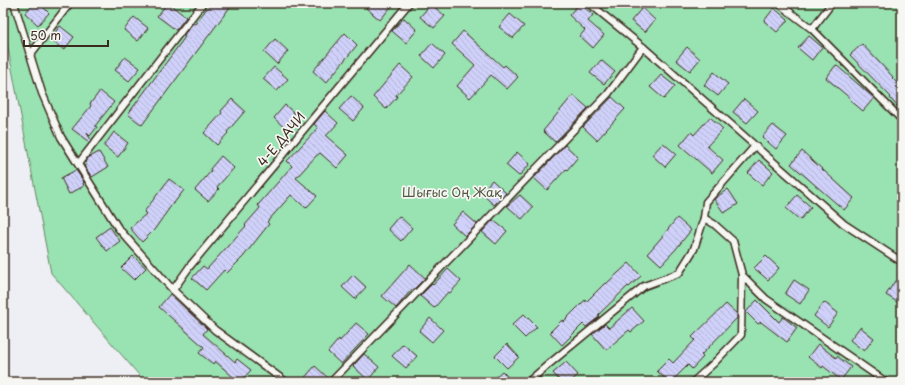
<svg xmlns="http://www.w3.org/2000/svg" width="905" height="385" viewBox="0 0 905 385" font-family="'Playpen Sans',sans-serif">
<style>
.green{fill:#99e2b1;stroke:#6a8668}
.building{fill:url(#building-back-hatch);stroke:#3b2a1e}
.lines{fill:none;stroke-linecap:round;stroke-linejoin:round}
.lane-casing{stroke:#3b2a1e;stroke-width:9}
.lane{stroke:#f6f6f2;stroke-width:6}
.labels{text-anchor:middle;stroke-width:3.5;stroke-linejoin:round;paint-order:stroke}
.street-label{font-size:13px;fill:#3b2a1e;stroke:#f6f6f2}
.park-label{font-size:13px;fill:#525843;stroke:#f6f6f2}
</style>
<defs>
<pattern id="building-back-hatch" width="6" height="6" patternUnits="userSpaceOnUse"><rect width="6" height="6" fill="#d0d1fa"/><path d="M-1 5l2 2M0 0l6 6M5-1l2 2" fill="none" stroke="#b4b4d6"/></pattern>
</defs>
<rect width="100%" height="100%" fill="#eeeff4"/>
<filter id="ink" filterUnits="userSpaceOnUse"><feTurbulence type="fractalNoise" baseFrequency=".025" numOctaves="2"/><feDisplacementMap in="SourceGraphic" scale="8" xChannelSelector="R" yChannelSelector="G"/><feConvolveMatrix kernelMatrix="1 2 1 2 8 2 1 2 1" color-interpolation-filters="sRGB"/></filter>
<g filter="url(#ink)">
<path class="green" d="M3 3H902V382H145L51 273 3 22Z"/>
<g class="building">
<path d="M34 3H39L49 13 38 25 25 13Z"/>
<path d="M168 3 186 17 176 30 157 16Z"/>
<path d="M211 3H233L142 125 128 114 185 37 183 36 193 23 195 24Z"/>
<path d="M371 3H386L391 7 380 20 366 8Z"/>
<path d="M580 3 593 15 588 21 604 35 593 48 580 36 585 30 569 15Z"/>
<path d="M431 4 445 16 434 28 420 17Z"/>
<path d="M642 8 655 20 645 32 631 21Z"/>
<path d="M774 8 788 20 777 32 764 21Z"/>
<path d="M510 14 524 26 513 38 499 27Z"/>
<path d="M134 17 148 28 138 41 124 30Z"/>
<path d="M404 18 417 30 406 43 392 31Z"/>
<path d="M60 26 74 37 64 50 50 39Z"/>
<path d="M463 31 503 67 505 65 518 77 507 89 491 75 470 98 457 86 475 65 452 44Z"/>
<path d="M345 33 357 45 326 83 313 71Z"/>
<path d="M809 36 822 47 812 60 798 48Z"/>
<path d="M275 39 288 51 277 64 264 52Z"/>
<path d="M432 43 445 55 434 68 421 56Z"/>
<path d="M862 44 893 77 892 78 902 88V101L897 106 890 98 891 97 850 55Z"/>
<path d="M687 47 700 59 690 71 676 60Z"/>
<path d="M125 57 140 68 129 81 115 70Z"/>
<path d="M601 60 615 72 604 84 590 73Z"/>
<path d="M400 65 413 77 396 95 397 97 386 109 373 97Z"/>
<path d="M836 65 874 98 863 111 850 100 851 99 826 78Z"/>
<path d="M274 67 288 79 277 91 263 79Z"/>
<path d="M714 72 728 84 718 96 704 85Z"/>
<path d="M661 75 675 86 664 99 650 87Z"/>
<path d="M100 91 114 102 95 126 97 127 90 136 87 133 91 140 89 142 72 129 91 106 90 104Z"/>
<path d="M573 95 588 108 555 142 543 131Z"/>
<path d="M351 96 364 108 353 121 339 109Z"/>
<path d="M612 97 625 109 597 140 583 127Z"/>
<path d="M232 99 245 111 227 132 228 133 217 145 204 133 222 113 221 111Z"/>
<path d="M744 99 758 111 747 123 733 112Z"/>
<path d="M285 105 299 117 287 130 274 118Z"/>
<path d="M325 111 338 123 326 136 348 155 337 168 320 153 316 156 296 178 317 196 306 208 291 195 267 222 269 224 243 257 227 273 224 270 206 290 192 278 203 266 207 269 246 226 245 225 260 208 258 205 292 166 287 161 318 128 314 124Z"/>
<path d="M710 117 723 129 707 146 723 160 712 173 680 145 691 132 694 135Z"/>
<path d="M773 125 787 136 776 149 762 137Z"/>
<path d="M114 132 128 143 118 157 104 146Z"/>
<path d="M663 143 676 154 665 167 652 155Z"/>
<path d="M565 145 578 157 567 170 566 169 547 190 534 178Z"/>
<path d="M802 151 854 198 844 210 791 164Z"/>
<path d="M99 152 108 167 92 177 84 166 87 164 85 162 88 158Z"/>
<path d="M517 152 530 164 519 176 506 165Z"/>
<path d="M221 156 234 168 217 187 219 189 208 201 195 190 211 171 210 169Z"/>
<path d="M759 160 773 172 762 185 748 173Z"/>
<path d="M76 170 84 182 83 183 84 186 69 194 61 178Z"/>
<path d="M169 179 184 190 174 203H173L154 230 142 242 130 228 146 214 144 212Z"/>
<path d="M492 180 506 193 494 205 481 193Z"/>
<path d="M728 189 738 204 724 213 714 199Z"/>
<path d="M520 195 533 207 522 219 507 206Z"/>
<path d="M797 195 811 207 800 220 786 208Z"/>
<path d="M463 212 477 224 465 236 452 224Z"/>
<path d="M399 216 412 228 401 241 388 229Z"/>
<path d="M677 218 691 230 676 249 661 265 648 253 661 238Z"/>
<path d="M493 220 507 231 496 244 482 232Z"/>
<path d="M110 227 120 241 107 251 96 237Z"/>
<path d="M133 256 146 268 134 280 121 268Z"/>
<path d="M766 256 779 268 768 280 754 268Z"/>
<path d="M629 263 641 276 629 287 628 286 598 315 599 317 586 327 583 324 562 345 550 332 562 320 563 322 585 300 586 302 605 283 606 284Z"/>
<path d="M410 264 425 278 413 290 412 289 396 308 382 296Z"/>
<path d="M448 269 461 281 450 293 448 292 434 308 420 296 432 284 433 285Z"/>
<path d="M353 275 366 287 355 299 342 287Z"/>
<path d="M794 280 809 290 800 304 785 294Z"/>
<path d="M895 281 902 285V305L886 295Z"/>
<path d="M170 294 207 329 203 334 235 362 237 359 251 370 240 382H239L215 361 213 364 199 353 204 347 159 307Z"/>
<path d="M757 300 779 322 783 317 797 328 787 342 761 322 758 324 746 312Z"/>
<path d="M824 302 838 313 828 327 814 316Z"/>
<path d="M726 304 737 314V318L701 355 703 357 692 369 688 365 671 382H669L657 371 669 359 673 363 695 340 692 337Z"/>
<path d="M632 308 644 321 631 332 629 330 606 350 592 334 605 324 609 328Z"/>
<path d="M524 314 537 327 525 338 512 325Z"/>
<path d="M430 318 443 330 432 342 419 331Z"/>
<path d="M356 323 369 334 341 364 328 352 339 339 340 341Z"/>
<path d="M860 327 874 338 864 351 850 340Z"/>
<path d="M403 344 417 356 406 368 392 356Z"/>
<path d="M507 344 519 357 507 368 495 356Z"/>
<path d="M818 344 836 358 837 356 851 367 841 380 823 366 822 368 808 357Z"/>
<path d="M364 354 379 367 368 380 353 366Z"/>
<path d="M566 362 578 375 570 382H561L553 373Z"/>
<path d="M315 366 328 378 327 382H301Z"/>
<path d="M502 371 513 382H490Z"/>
</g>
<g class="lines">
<g class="lane-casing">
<g id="lane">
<path d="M14 3 42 93 61 137 118 228 173 290 215 330 286 382"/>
<path d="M589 3 643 47 844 224 902 262"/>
<path d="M778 3 812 29 832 3"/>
<path d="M812 29 902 120"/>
<path d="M30 55 70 3"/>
<path d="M78 164 203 3"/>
<path d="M704 218 714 224 733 241 742 275 766 299 886 382"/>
<path d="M173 290 190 266 409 3"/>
<path d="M331 382 608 94 643 47"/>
<path d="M528 382 549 364 644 286 679 273 694 249 704 218 706 202 755 146"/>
<path d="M693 382 714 363 741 335 742 275"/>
</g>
</g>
<use href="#lane" class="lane"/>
</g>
</g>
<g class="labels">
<g class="street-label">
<text transform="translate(281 139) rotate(-50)" y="5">4-Е ДАЧИ</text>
</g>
<g class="park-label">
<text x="452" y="197">Шығыс Оң Жақ</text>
</g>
</g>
<rect width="905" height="385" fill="none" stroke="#f6f6f2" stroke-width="16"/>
<rect x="8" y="8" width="889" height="369" fill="none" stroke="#3b2a1e" stroke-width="1.5" filter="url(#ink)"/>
<path d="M24 40v6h84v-6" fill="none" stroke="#3b2a1e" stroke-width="2"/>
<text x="30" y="40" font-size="12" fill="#3b2a1e" stroke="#f6f6f2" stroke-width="3" paint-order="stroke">50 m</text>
</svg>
